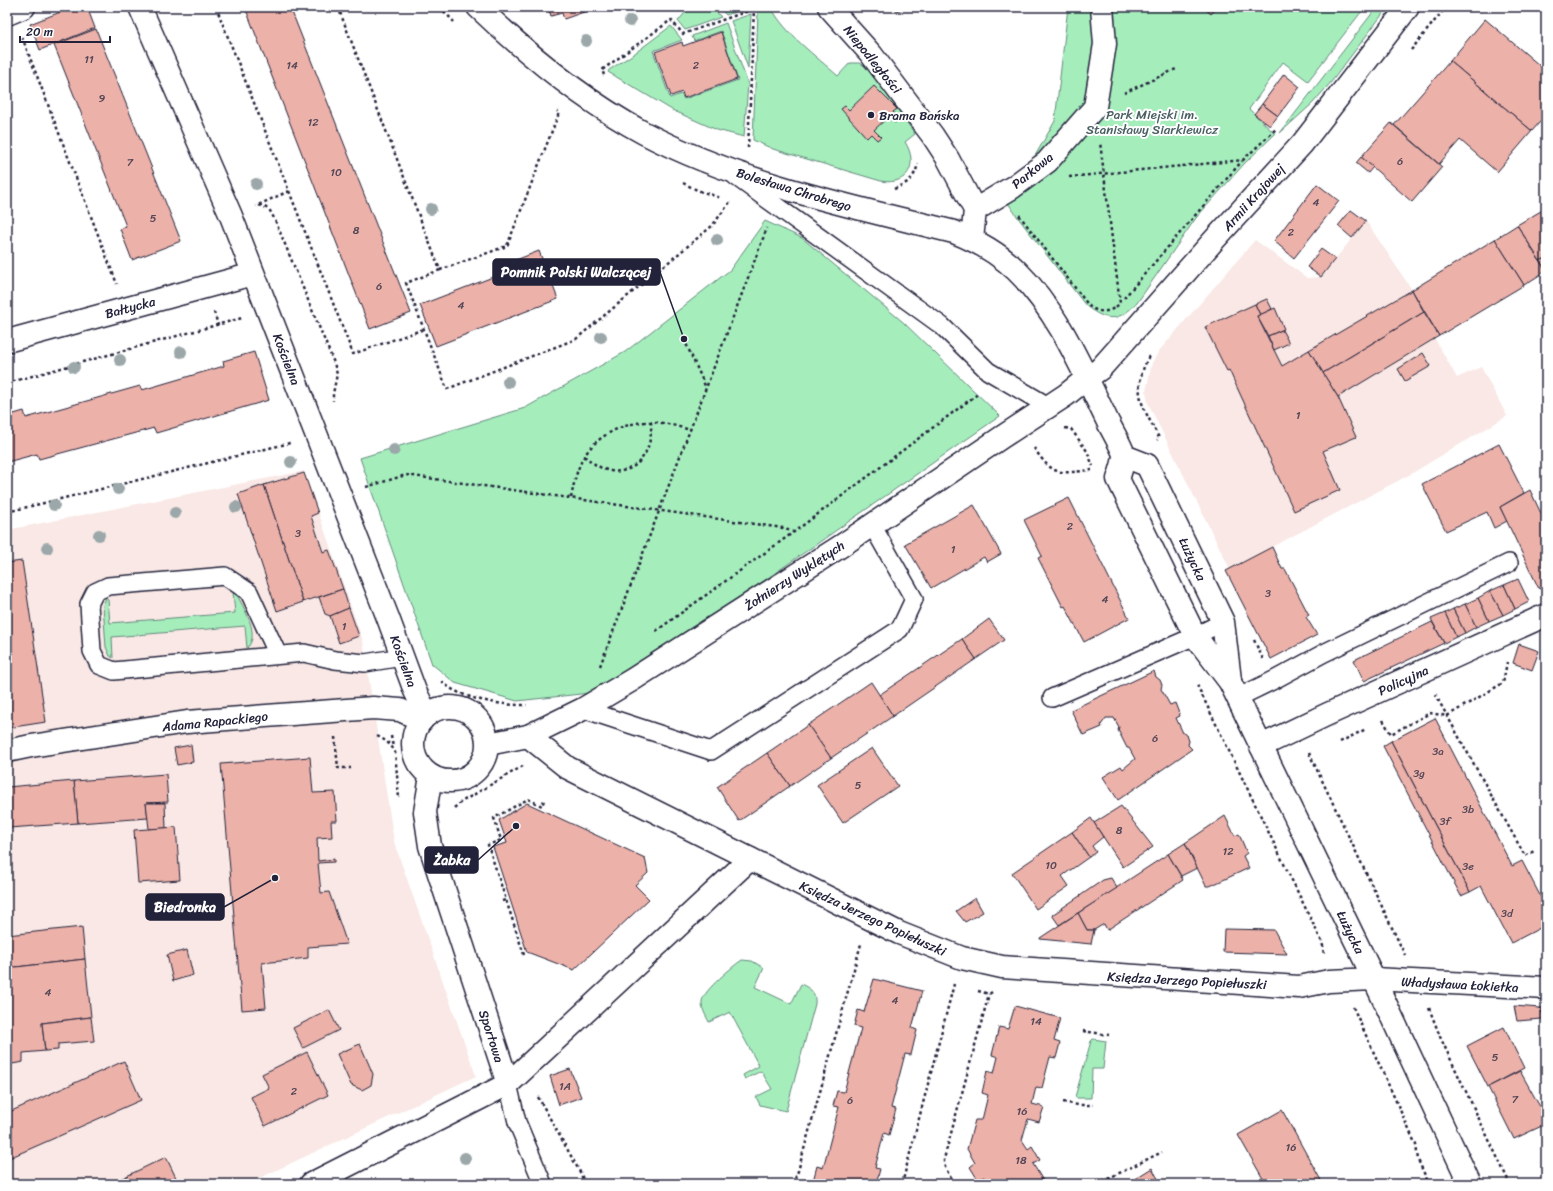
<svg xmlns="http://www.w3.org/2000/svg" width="1553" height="1191" viewBox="0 0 1553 1191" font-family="Sriracha,sans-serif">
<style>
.built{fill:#f9e8e5}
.green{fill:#a5eebc;stroke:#64887c}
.building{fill:#ecb1a9;stroke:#22223b}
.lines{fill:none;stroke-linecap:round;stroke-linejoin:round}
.lane-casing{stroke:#22223b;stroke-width:20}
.street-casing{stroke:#22223b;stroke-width:25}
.secondary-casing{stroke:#22223b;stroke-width:25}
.path{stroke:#22223b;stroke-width:2.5;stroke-dasharray:3 3;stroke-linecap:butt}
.lane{stroke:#fff;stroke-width:17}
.street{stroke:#fff;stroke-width:22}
.secondary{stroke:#fff;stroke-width:22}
.tree{fill:#9ba7a9}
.poi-dot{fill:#22223b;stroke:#fff;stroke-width:1.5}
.labels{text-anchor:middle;stroke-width:4;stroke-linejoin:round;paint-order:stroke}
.number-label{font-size:11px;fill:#544656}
.street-label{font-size:13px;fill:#22223b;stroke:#fff}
.park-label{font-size:13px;fill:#495f62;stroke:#fff}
.poi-label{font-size:13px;fill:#22223b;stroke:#fff;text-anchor:start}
.leader{fill:none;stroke:#22223b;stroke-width:1.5}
.callout-dot{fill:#22223b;stroke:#fff;stroke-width:1.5}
.callout{fill:#22223b;stroke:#22223b;stroke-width:1.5}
.callout-label{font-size:14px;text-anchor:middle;font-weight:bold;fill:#fff}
</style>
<rect width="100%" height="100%" fill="#fff"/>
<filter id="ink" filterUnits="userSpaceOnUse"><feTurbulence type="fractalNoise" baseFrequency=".025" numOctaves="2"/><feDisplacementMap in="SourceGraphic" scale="8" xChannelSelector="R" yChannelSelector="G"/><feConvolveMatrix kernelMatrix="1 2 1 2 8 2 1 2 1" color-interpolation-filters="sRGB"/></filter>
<g filter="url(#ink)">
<g class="built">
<path d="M1366 221 1412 290 1439 336 1435 339 1457 378 1481 367 1507 416 1409 475 1230 569 1148 403 1146 391 1152 363 1159 351 1255 240 1307 278 1321 277Z"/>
<path d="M304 471 363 641 394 842 476 1076 247 1184H7V530Z"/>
</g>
<g class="green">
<path d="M690 7H712L721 17 685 30 678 21Z"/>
<path d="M719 7H748L726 15Z"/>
<path d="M771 7C785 34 816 56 838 76L850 63H860L866 67 875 77 915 134 905 142C919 164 908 186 881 181L773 149 753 140 758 12Z"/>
<path d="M1068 7H1365L1308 81 1283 62 1249 109 1275 134 1244 164 1196 218 1137 303C1118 322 1107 322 1086 306L1019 219 1008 203 1055 121Z"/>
<path d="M1377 7H1388L1332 81 1313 103 1280 133Z"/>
<path d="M751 14 748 68 731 21Z"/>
<path d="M726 23 748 84 744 137 717 130 672 110 608 72 609 70 635 53 671 26 682 40 653 51 670 98 681 94 684 99 738 80 721 31 694 41 692 36Z"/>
<path d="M765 221 802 238 903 322 1000 416 765 580 590 693 517 701 455 683 432 664 360 458 525 408 625 352 730 270Z"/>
<path d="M233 592 236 593C243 607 261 634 247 648L245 626 112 637 113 658 110 656 106 647 103 605 106 598 108 600 110 623 235 613Z"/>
<path d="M742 960 752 961 764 968 755 987 791 1004 801 984C811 989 816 992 815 1004L786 1111 760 1105 756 1097 772 1089 761 1071 745 1079 743 1075 759 1066 730 1012 709 1022C706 1016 701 1008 702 1001 704 990 733 966 742 960Z"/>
<path d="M1093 1039 1106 1041 1103 1069H1092L1091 1098H1076L1075 1097 1091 1041Z"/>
</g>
<g class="building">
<path d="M73 7H87L95 28 40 50 30 24Z"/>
<path d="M245 7H290L411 313 370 329Z"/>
<path d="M548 7H598L564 19 562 13 551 16Z"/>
<path d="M895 7H909L896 11Z"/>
<path d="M1203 7H1217V8L1211 14Z"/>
<path d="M1485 19 1546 71V115L1532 131 1450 61Z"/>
<path d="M96 29 181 241 132 260 120 229 126 226 54 45Z"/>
<path d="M721 32 737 79 684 98 682 92 671 96 655 52 682 42 683 46Z"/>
<path d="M1450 61 1532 131 1497 172 1460 140 1439 164 1394 125Z"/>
<path d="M1284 74 1300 87 1278 116 1262 104Z"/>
<path d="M874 86 897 109 893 112 899 119 895 123 888 117 874 130 881 137 877 140 871 134 867 138 841 109 845 106 849 110Z"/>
<path d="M1262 104 1278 116 1270 126 1254 114Z"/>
<path d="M1391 123 1442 167 1412 202 1361 157Z"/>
<path d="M1361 157 1373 167 1368 173 1356 163Z"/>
<path d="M1317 184 1339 201 1294 258 1274 241Z"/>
<path d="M1546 208V258L1540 261 1517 225Z"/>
<path d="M1351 210 1366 221 1352 238 1338 226Z"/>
<path d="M1517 225 1546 271 1524 285 1495 239Z"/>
<path d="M1495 239 1524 285 1439 336 1412 290Z"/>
<path d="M1321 249 1335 259 1321 277 1307 267Z"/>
<path d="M539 251 558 299 436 346 420 305 511 270 508 263Z"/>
<path d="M1544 259 1546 263V271L1540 261Z"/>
<path d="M1412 290 1424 312 1323 373 1309 350Z"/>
<path d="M1267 299 1272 309 1260 315 1255 304Z"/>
<path d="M1255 304 1260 315 1257 316 1282 366 1309 350 1338 397 1356 437 1323 451 1340 490 1294 511 1229 370 1227 371 1205 327Z"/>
<path d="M1275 308 1284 329 1268 336 1257 316Z"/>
<path d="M1424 312 1439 336 1338 397 1323 373Z"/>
<path d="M1282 330 1289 343 1274 350 1268 336Z"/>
<path d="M254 352 269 400 156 433 154 428 39 459 37 454 7 462V416L24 411 26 418 140 386 142 390 224 366 223 361Z"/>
<path d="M1423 353 1431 366 1405 381 1398 369Z"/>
<path d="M1499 444 1524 493 1500 507 1507 521 1494 528 1487 512 1446 531 1422 484Z"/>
<path d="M304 473 318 513 311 516 323 552 329 550 343 589 303 602 264 485Z"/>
<path d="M264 485 303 602 277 611 238 494Z"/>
<path d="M1530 490 1546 524V586L1539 589 1500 507Z"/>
<path d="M1069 498 1129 618 1084 642 1065 606 1063 607 1038 558 1042 556 1024 520Z"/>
<path d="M974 505 1001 554 987 562 984 557 931 588 905 544Z"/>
<path d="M1272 547 1282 569H1285L1309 615 1306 617 1317 635 1271 659 1226 571Z"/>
<path d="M22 561 46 722 7 728V563Z"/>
<path d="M1518 579 1529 602 1515 609 1504 585Z"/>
<path d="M1504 585 1515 609 1503 615 1490 591Z"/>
<path d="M343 589 349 608 330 616 325 614 319 597Z"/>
<path d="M1490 591 1503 615 1489 621 1478 598Z"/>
<path d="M1478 598 1489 621 1476 627 1465 604Z"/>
<path d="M1465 604 1476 627 1465 633 1453 609Z"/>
<path d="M349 608 359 636 339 643 330 616Z"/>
<path d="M1453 609 1465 633 1456 637 1445 613Z"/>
<path d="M1445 613 1456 637 1444 643 1431 619Z"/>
<path d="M989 619 1004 640 976 659 962 639Z"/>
<path d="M1432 622 1444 643 1364 681 1354 660Z"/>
<path d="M962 639 976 659 893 716 879 695Z"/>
<path d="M1519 644 1539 651 1532 670 1513 663Z"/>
<path d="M1154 671 1156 677 1160 680 1162 685 1161 689 1170 705 1175 703 1180 716 1176 718 1183 733 1187 735 1189 741 1188 745 1192 749 1118 800 1103 777 1121 766 1123 769 1135 759 1129 748H1127L1118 730 1119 727 1114 718H1106L1101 725 1102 727 1083 735 1071 710Z"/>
<path d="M871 682 893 716 831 758 808 725Z"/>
<path d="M1435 718 1512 866 1522 861 1546 907V925L1511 943 1481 886 1470 892 1391 741Z"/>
<path d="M808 725 831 758 790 786 767 753Z"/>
<path d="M1391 741 1470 892 1461 896 1383 746Z"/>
<path d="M191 745 193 762 177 765 174 748Z"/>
<path d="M872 748 898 786 843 823 817 785Z"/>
<path d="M767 753 790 786 739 821 717 787Z"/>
<path d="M310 757 313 793 335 792 337 821H331L332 837 317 838 318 861 334 859V862L318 863 321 893 329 892 347 944 308 947V958L262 963 266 1008 242 1010 221 764Z"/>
<path d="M166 774 168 802 146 803 148 818 78 823 74 781Z"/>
<path d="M74 781 78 823 9 828 7 787Z"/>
<path d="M146 803H165L166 828 149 829Z"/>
<path d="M527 803 645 858 648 873 635 885 649 899 574 970 527 952 493 847 507 843 499 820Z"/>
<path d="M1121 806 1153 847 1123 867 1094 823Z"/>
<path d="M1225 816 1235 836 1239 834 1247 853 1243 856 1249 868 1210 886H1206L1185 843Z"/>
<path d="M1091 818 1103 837 1092 846 1096 852 1089 857 1072 832Z"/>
<path d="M176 827 180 880 138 883 134 830Z"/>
<path d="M1072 832 1089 857 1062 876 1069 886 1036 909 1012 873Z"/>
<path d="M1185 843 1197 868 1181 876 1168 854Z"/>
<path d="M1168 854 1183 880 1107 930 1104 924 1094 930H1087L1078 913Z"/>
<path d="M1111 878 1117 888 1059 925 1052 915 1103 880Z"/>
<path d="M975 898 983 912 965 922 956 911Z"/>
<path d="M1078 913 1087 930H1094L1091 944 1040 939V938Z"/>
<path d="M82 927 85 959 7 968V935Z"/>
<path d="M1224 929 1274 930 1287 954 1223 952Z"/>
<path d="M187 950 193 975 173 981 167 955Z"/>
<path d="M85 959 91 1017 42 1023 45 1051 23 1053V1062L7 1065V968Z"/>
<path d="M874 979 922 991 912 1028 917 1030 911 1055 905 1054 891 1108 896 1109 889 1135 884 1133 875 1168 880 1169 876 1184H819L813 1181 817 1166 823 1168 839 1107 833 1106 837 1091 844 1092 861 1028 854 1026 858 1010 864 1012Z"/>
<path d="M1015 1006 1060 1018 1054 1041 1060 1043 1056 1058 1050 1057 1042 1088 1036 1087 1032 1104 1044 1107 1039 1122 1028 1119 1022 1140 1028 1149 1032 1146 1040 1160 1033 1164 1045 1184H987L984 1177 978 1180 970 1167 975 1163 967 1149 975 1120H982L988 1095 982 1093 987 1071 994 1073 998 1057 992 1055 999 1027 1008 1029Z"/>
<path d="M1514 1006 1540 1008 1544 1017 1542 1019 1517 1021Z"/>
<path d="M1540 1008H1546V1021L1544 1017Z"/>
<path d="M329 1010 339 1030 303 1048 293 1028Z"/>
<path d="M91 1017 94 1041 58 1044V1050L45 1051 42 1023Z"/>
<path d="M1504 1027 1524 1068 1488 1087 1467 1046Z"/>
<path d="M360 1044 373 1074 371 1085 362 1090 351 1085 337 1054Z"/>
<path d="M307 1052 328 1095 265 1126 251 1097 269 1088 262 1074Z"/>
<path d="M124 1061 141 1100 7 1159V1113Z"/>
<path d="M570 1069 581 1097 559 1105 550 1076Z"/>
<path d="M1520 1071 1543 1112 1546 1124 1514 1139 1488 1087Z"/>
<path d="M1282 1110 1323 1184H1266L1238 1135Z"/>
<path d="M166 1157 179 1184H110Z"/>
<path d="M1152 1168 1161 1184H1128V1183Z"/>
</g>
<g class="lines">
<g class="lane-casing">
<g id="lane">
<path d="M735 176 942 326 988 371 1048 406"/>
<path d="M278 655 249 592 225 576 108 586 95 592 89 604 92 651 99 665 114 671 304 653 335 660 365 663 402 657"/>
<path d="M1052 698 1195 636 1223 622"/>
<path d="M1237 698 1274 680 1324 653 1509 563"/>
<path d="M583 709 711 751 900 629 914 599 872 525"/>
<path d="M508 1084 517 1122 543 1184"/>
</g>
</g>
<g class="street-casing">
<g id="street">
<path d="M140 7 231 216 388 618 415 691 427 715"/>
<path d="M829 7 871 54 933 136 948 159 975 210 972 239"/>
<path d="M7 14 24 7"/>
<path d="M975 210 1013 187 1047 162 1095 107 1105 44 1102 7"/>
<path d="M7 341 253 274"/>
<circle cx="450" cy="744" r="37"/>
<path d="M528 736 568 768 899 933 962 958 1002 967 1299 987 1329 981 1374 979 1546 988"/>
<path d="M488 744 528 736 583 709 632 680 841 546 1002 437 1066 395 1087 378"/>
<path d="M1261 746 1326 715 1546 615"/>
<path d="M7 751 31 746 187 722 373 708 400 710 422 720"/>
<path d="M431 776 425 812 430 846 508 1084"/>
<path d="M311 1184 508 1084 750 859"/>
</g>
</g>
<g class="secondary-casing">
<g id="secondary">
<path d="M478 7C527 54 584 101 644 133 740 183 849 206 954 232 977 241 997 252 1016 270 1058 311 1081 367 1107 420 1110 427 1123 449 1124 455 1124 462 1120 473 1118 479L1195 636 1230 682 1374 979 1470 1184"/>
<path d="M1087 378 1100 369 1215 239 1302 144 1408 7"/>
<path d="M1124 456 1147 465 1223 622 1230 680"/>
</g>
</g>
<g class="path">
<path d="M216 7 289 191 256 206"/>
<path d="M338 7 440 270 507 246 559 113 557 111"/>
<path d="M440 7 454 22"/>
<path d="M22 37 117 284"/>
<path d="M1411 50 1446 7"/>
<path d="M604 75 602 70 671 20 683 34 759 7"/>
<path d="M1124 93 1178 68"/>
<path d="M748 148 754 9"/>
<path d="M1069 177 1243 160 1277 128"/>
<path d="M683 183 697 190 721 198"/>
<path d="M894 189C908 183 914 179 918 164"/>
<path d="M289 191 353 354 424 329"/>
<path d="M259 205 269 209 275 220 334 363 337 374 333 394V401"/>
<path d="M1019 215 1089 306C1099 314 1111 313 1120 303L1100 142"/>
<path d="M440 270 406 283 447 389 576 339 712 226 730 202"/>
<path d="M1124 298 1242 161"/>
<path d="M214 312 218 325"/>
<path d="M684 339 706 388"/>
<path d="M1149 356C1130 393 1143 406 1159 438L1157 440"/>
<path d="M7 383 242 318"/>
<path d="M1065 428 1071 429 1087 451 1093 466"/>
<path d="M1034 448C1054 478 1060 473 1092 470"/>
<path d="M584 456C592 462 600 469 611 471 640 475 653 447 651 422"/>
<path d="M366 487 406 475 783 528 793 532"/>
<path d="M571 498C574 484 576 470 584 457 596 435 627 421 652 422 665 422 678 427 691 430"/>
<path d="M7 512 290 443"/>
<path d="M656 631 794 532 979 393"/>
<path d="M1254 640 1263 659"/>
<path d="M600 666 767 228"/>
<path d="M442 681C457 699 505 706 527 705"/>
<path d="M1197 685 1321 940 1324 949 1323 955"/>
<path d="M1435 694 1525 856 1534 851"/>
<path d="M1383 720 1391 734 1430 713 1447 716 1503 683 1507 662"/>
<path d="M377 736C385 740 391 744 395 752L399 798"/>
<path d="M391 736 393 747"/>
<path d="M335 737 338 768H351"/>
<path d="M1340 742 1366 729"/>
<path d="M1309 753 1405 955"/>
<path d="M454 808 461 802 523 766"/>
<path d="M502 901 506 900"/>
<path d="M524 955 488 845 501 840 494 818 528 799 542 806 544 800"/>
<path d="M978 991 989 994 992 992"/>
<path d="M1353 1007 1416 1145 1418 1160 1429 1184"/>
<path d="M1429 1008 1441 1039 1510 1184"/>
<path d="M1083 1031 1109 1035"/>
<path d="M538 1097 580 1172 585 1184"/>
<path d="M1063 1102 1078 1105H1093"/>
<path d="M793 1184 798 1171 861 944"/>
<path d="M902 1184 954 984"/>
<path d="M954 1184 944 1165V1159L989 994"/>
<path d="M1097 1184 1162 1152"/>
</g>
<use href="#lane" class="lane"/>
<use href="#street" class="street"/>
<use href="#secondary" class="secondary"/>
</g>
<g class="tree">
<circle cx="630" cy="21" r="6"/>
<circle cx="586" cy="41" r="6"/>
<circle cx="256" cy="184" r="6"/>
<circle cx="431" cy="209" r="6"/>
<circle cx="717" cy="240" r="6"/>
<circle cx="601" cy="337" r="6"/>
<circle cx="181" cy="352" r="6"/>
<circle cx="120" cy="360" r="6"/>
<circle cx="74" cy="367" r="6"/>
<circle cx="508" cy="382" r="6"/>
<circle cx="394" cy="450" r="6"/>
<circle cx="291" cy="462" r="6"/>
<circle cx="118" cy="489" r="6"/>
<circle cx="54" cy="505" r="6"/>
<circle cx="236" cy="507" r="6"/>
<circle cx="175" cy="513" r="6"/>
<circle cx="99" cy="535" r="6"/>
<circle cx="47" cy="548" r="6"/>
<circle cx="465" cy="1158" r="6"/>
</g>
</g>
<circle class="poi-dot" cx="871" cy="115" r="4"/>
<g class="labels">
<g class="number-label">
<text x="89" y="63">11</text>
<text x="292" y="69">14</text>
<text x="696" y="69">2</text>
<text x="102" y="102">9</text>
<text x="313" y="126">12</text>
<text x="1400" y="165">6</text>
<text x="130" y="166">7</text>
<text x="336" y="176">10</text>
<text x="1316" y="206">4</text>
<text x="153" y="222">5</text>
<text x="356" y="234">8</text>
<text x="1291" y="236">2</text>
<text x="379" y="290">6</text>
<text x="461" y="309">4</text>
<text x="1298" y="419">1</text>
<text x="1070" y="530">2</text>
<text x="298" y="537">3</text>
<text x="953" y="553">1</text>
<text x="1268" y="597">3</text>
<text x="1105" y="603">4</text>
<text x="344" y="630">1</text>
<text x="1155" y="742">6</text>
<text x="1438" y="755">3a</text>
<text x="1419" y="777">3g</text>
<text x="858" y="789">5</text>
<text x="1468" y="813">3b</text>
<text x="1445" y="825">3f</text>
<text x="1119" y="834">8</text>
<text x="1228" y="855">12</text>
<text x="1051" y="869">10</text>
<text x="1468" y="870">3e</text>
<text x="1507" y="917">3d</text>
<text x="48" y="996">4</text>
<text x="895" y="1004">4</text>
<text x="1036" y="1025">14</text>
<text x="1495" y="1061">5</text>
<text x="565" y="1090">1A</text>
<text x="294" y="1095">2</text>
<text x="1515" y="1103">7</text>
<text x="850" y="1104">6</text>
<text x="1022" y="1115">16</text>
<text x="1291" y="1151">16</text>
<text x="1021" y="1164">18</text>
</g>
<g class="street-label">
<text transform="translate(873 59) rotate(51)" y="5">Niepodległości</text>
<text transform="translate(1032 170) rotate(-39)" y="5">Parkowa</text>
<text transform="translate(794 189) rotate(17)" y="5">Bolesława Chrobrego</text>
<text transform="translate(1253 197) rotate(-48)" y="5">Armii Krajowej</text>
<text transform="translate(130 307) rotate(-15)" y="5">Bałtycka</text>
<text transform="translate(287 359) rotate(69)" y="5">Kościelna</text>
<text transform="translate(1193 559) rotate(65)" y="5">Łużycka</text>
<text transform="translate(794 575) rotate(-33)" y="5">Żołnierzy Wyklętych</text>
<text transform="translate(404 661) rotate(70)" y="5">Kościelna</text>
<text transform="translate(1403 680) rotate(-25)" y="5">Policyjna</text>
<text transform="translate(215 721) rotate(-6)" y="5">Adama Rapackiego</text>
<text transform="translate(873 918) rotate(25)" y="5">Księdza Jerzego Popiełuszki</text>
<text transform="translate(1351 932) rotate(64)" y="5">Łużycka</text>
<text transform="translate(1187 980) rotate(3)" y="5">Księdza Jerzego Popiełuszki</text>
<text transform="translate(1460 984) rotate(3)" y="5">Władysława Łokietka</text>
<text transform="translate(492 1036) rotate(72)" y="5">Sportowa</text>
</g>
<g class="park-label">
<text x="1152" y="119">Park Miejski im.<tspan x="1152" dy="15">Stanisławy Siarkiewicz</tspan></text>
</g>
<g class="poi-label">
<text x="879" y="120">Brama Bańska</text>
</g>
</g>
<path class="leader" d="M684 339L660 272M516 826L478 860M275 878L224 907"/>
<g class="callout-dot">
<circle cx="684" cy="339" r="4"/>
<circle cx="516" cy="826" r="4"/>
<circle cx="275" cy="878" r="4"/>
</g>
<g class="callout">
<rect x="493" y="259" width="167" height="26" rx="4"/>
<rect x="425" y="847" width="53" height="26" rx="4"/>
<rect x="146" y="894" width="78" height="26" rx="4"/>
</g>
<g class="callout-label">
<text x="576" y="277">Pomnik Polski Walczącej</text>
<text x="452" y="865">Żabka</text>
<text x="185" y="912">Biedronka</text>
</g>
<rect width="1553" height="1191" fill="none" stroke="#fff" stroke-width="24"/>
<rect x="12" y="12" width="1529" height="1167" fill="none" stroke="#22223b" stroke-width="1.5" filter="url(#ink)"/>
<path d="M20 36v6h90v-6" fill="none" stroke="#22223b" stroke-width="2"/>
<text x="26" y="36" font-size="12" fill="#22223b" stroke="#ffffff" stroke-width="3" paint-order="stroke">20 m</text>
</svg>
